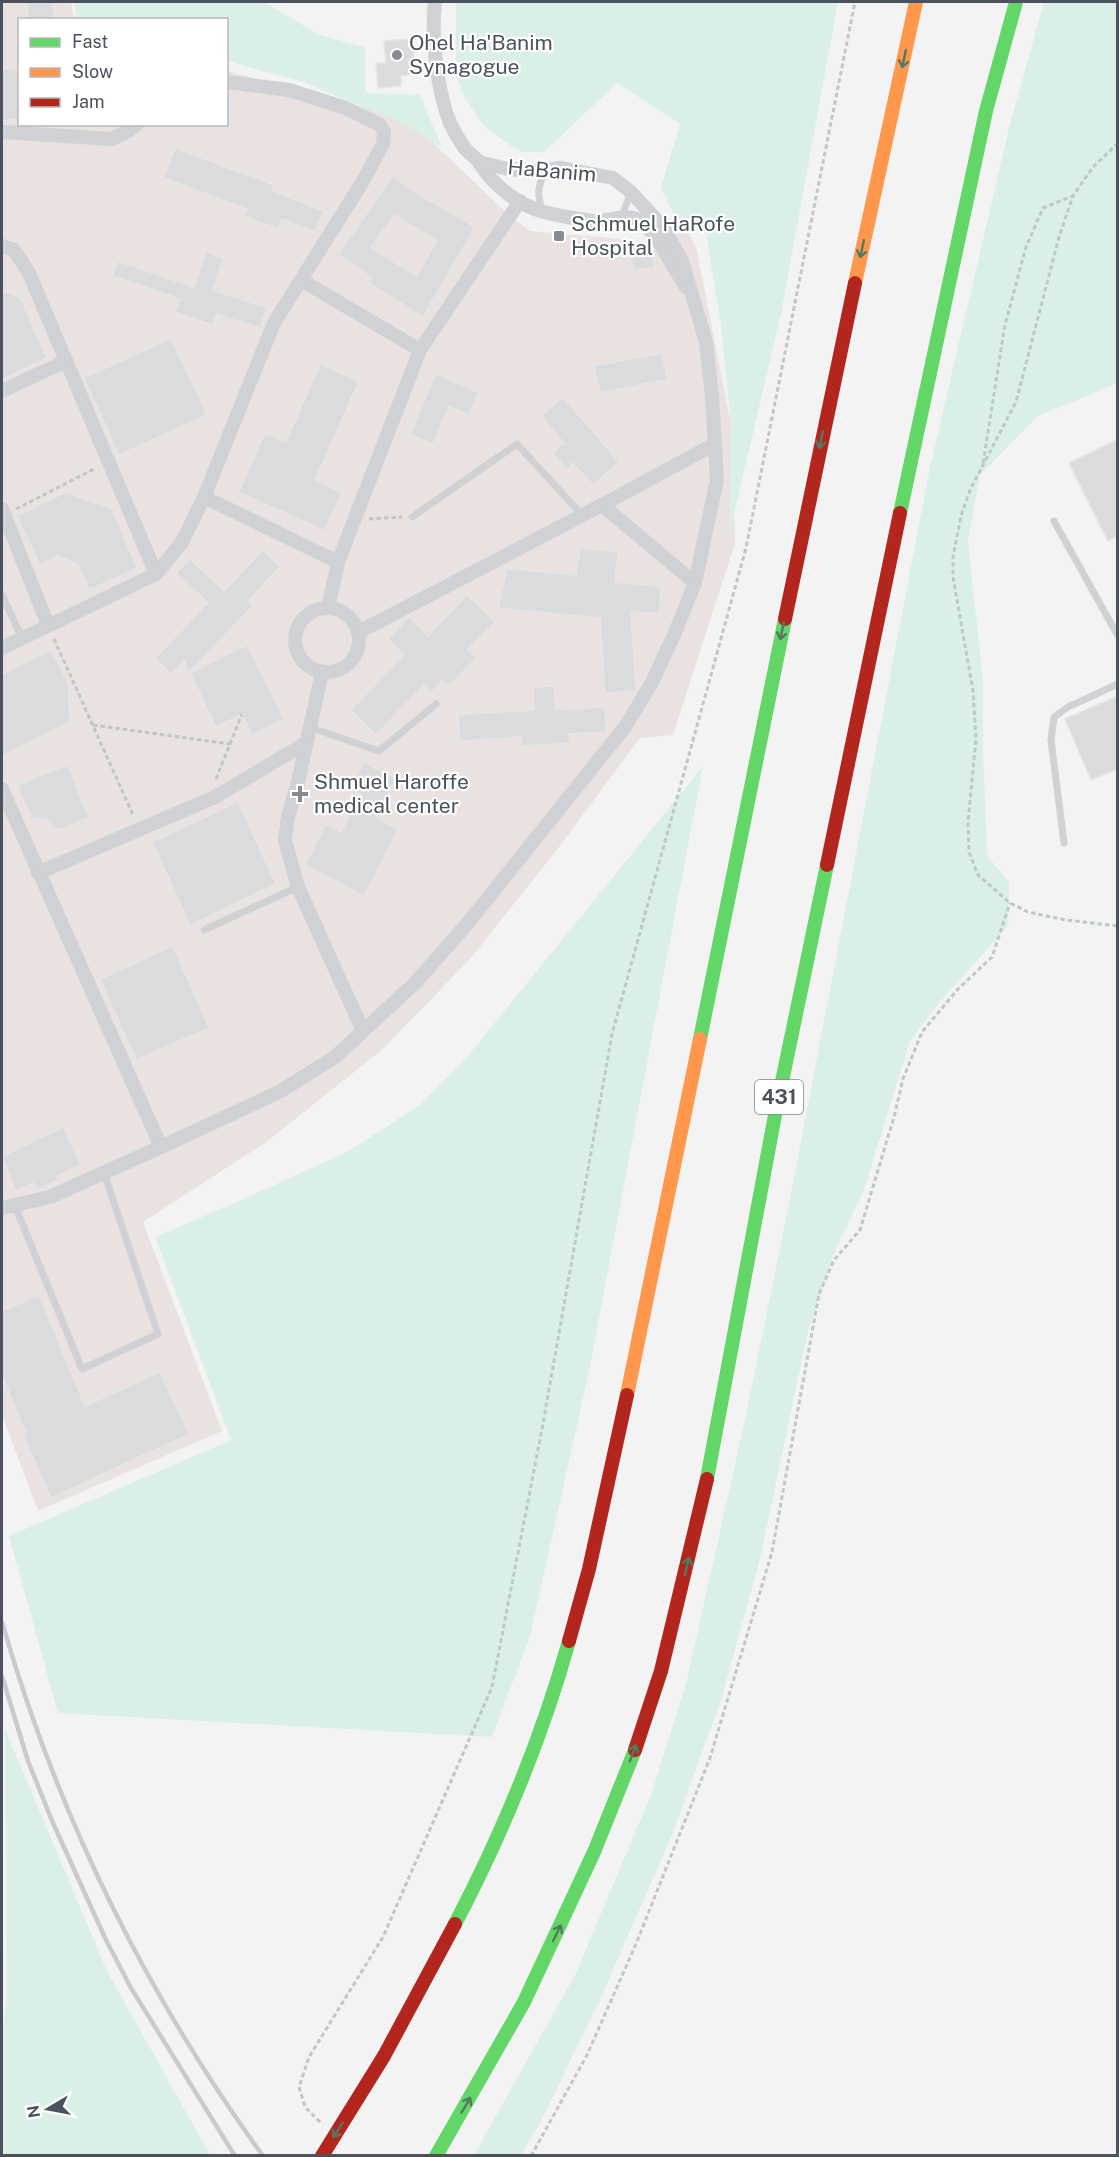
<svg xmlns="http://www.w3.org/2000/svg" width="1119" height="2157" viewBox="0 0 1119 2157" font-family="'Public Sans',sans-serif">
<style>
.medical{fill:#e9e2e1}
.green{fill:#daf0e7}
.building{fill:#dbdbdd;stroke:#e5e5e6;stroke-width:1.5;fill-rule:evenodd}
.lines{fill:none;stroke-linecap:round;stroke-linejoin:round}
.path{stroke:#bdc7c6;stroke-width:3;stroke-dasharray:4.5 3;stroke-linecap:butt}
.lane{stroke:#cfd1d4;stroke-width:7}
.street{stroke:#cfd1d4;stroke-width:14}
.fast{stroke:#63d668;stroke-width:14}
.slow{stroke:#ff974d;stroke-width:14}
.jam{stroke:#b3261e;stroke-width:14}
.rail{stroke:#c9cacd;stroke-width:4.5}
.oneway{stroke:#527962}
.poi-dot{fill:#868a93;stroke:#fff;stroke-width:2}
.labels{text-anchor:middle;stroke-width:4.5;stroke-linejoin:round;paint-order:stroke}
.shield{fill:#fff;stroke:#81858f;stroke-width:1.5}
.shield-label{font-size:20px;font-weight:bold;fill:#4b515f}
.poi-label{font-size:21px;fill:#4b515f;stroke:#fff;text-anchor:start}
.street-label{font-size:21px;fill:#4b515f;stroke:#fff}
</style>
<rect width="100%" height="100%" fill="#f3f3f3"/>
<path class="medical" d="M2 2H71L74 19 20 20V124H226L227 71 408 119 510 216 530 231 621 239 630 248 645 245 653 251 686 228 696 247 731 424 735 543 673 735 640 738 556 851 470 959 383 1049 265 1143 143 1222 222 1431 38 1511 2 1415Z"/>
<g class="green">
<path d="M75 2H265L319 35 365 47 366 93 420 95 442 148 404 124 303 82 227 61 226 20 76 19Z"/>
<path d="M456 2H838L781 314 729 535 731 424 721 325 706 234 697 218 679 226 661 187 680 124 617 83 544 152H521L501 139 484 126 466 100 456 77Z"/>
<path d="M1044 2H1117L1118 383 1038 416 980 475 968 540 983 683V747L987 855 1009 883 1008 926 938 1004 910 1041 864 1190 835 1251 808 1331 760 1559 722 1697 673 1833 599 2002 541 2121 521 2155H474L575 1975 651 1795 686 1684 746 1415 793 1183 930 467 1009 128Z"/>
<path d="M703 766 589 1371 530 1636 492 1737 58 1713 9 1536 231 1440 155 1237 239 1201 349 1151 421 1104 467 1057Z"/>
<path d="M5 1729 107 1971 210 2155H2V2034L7 1997Z"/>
</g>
<g class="building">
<path d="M27 2H53L54 20H28Z"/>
<path d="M412 39 416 74 401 76V86L378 88 376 63H386L384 41Z"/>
<path d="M20 68V118L2 121V70Z"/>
<path d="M175 148 274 185 272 191 324 211 315 232 282 219 278 229 244 216 247 209 164 178Z"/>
<path d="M393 176 417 193 475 227 423 317 369 283 372 278 338 254ZM394 215 437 240 417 276 371 248Z"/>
<path d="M645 245 653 251 655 267 633 270 630 248Z"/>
<path d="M206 252 223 258 213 290 267 308 260 328 216 314 213 325 175 312 180 299 112 276 117 261 194 287Z"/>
<path d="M2 291 20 297 47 358 2 379Z"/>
<path d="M171 338 207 415 119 455 84 378Z"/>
<path d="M662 353 667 379 600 393 594 366Z"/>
<path d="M320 364 359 381 315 480 342 492 325 531 239 492 265 433 286 442Z"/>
<path d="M436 374 478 392 469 415 449 407 433 444 410 434Z"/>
<path d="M563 397 619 462 593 485 573 463 567 469 553 453 564 443 541 416Z"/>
<path d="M1118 439V536L1108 541 1069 463Z"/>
<path d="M66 492 112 509 137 568 89 590 78 564 57 556 40 565 17 516Z"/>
<path d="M580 548 618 552 615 582 661 587 659 614 631 611 636 691 605 693 600 618 498 608 507 569 576 575Z"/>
<path d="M263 550 280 567 249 600 253 606 189 672 184 661 171 674 155 658 208 603 176 573 190 559 224 591Z"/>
<path d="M467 595 495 622 467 650 476 658 450 685 442 681 432 692 424 685 376 735 351 710 404 655 388 639 409 617 428 636Z"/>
<path d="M247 645 284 719 252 735 242 714 216 727 190 673Z"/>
<path d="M51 650 68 682 70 722 2 756V674Z"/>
<path d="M554 686 556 710 605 707 606 732 569 734 570 743 522 746 521 737 460 741 458 715 534 710 533 687Z"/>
<path d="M1118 696V769L1091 780 1065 719Z"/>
<path d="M363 762 396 779 376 817 398 829 364 896 305 865 326 824 341 832 361 794 350 788Z"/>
<path d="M68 765 89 818 58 830 46 819 31 818 17 785Z"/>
<path d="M238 802 276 884 190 925 152 842Z"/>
<path d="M173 946 209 1028 136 1060 100 979Z"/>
<path d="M63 1127 81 1165 56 1176 58 1180 38 1189 33 1183 16 1191 2 1156Z"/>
<path d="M39 1295 85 1406 160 1372 189 1434 51 1498 23 1435 26 1434 2 1375V1311Z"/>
</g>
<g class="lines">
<g class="path">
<path d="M1118 143 1093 167 1073 196 1059 237 1016 402 970 490 961 516 953 557V577L973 691 976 739 968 822 969 852 978 875 1010 903 1028 912 1066 920 1118 926"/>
<path d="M983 463 1005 325 1026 247 1043 208 1073 196"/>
<path d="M16 509 96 468"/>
<path d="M369 519 402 517"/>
<path d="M54 639 134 817"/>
<path d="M93 725 230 744"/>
<path d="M216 779 242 714"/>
<path d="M320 2122 305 2107 299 2087 309 2057 383 1937 492 1687 542 1429 612 1034 746 548 855 2"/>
<path d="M531 2156 587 2055 636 1944 710 1758 772 1552 819 1294 834 1260 860 1230 894 1117 903 1079 922 1032 958 989 992 957 1010 903"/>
</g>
<g class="lane">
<path d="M543 211C537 197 537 185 546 171"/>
<path d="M621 218 631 192"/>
<path d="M412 517 517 444 583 516"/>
<path d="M1054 521 1118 636"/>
<path d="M2 595 22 638"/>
<path d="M309 727 379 751 436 704"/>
<path d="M1064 843 1051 740 1054 717 1068 707 1118 684"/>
<path d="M204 930 298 887"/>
<path d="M15 1206 82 1369 158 1334 104 1173"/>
</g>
<g class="street">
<path d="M435 2C431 36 437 91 450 123 454 131 459 140 464 147 468 153 476 157 480 164 494 186 518 205 544 212 559 216 578 219 594 221 608 222 625 213 639 220 655 229 674 270 686 287"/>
<path d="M2 132 112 139 130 130 137 124"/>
<path d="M2 246 14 250 29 273 156 574"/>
<path d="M301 280 420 350"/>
<path d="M2 391 66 361"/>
<path d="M204 497 338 562"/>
<path d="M602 505 695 583"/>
<path d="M2 509 48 625"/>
<circle cx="327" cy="640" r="32"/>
<path d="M328 608 338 562 420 350 520 201"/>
<path d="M359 632 602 505 715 444"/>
<path d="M2 648 156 574 182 542 204 497 274 323 363 181 383 144 384 132 380 125 346 108 289 90 226 82"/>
<path d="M322 672 298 782 288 817 285 840 298 887 363 1031"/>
<path d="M2 789 161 1147"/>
<path d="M38 873 215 797 306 743"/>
<path d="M2 1208 50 1197 161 1147 279 1092 335 1057 415 983 467 924 625 727 651 684 674 635 695 583 717 480 712 396 706 342 682 261 663 227 631 192 613 178 561 168 534 171 508 169 479 162"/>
</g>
<g class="fast">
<path d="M900 513 986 111 1016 2"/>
<path d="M700 1039 785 619"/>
<path d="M707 1479 775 1115 827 865"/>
<path d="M455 1924C501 1836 542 1737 569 1641"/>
<path d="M436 2156 524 2002 594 1852 635 1750"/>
</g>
<g class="slow">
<path d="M855 283 916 2"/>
<path d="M627 1395 700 1039"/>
</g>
<g class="jam">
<path d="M785 619 855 283"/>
<path d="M827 865 900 513"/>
<path d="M569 1641 589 1569 627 1395"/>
<path d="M635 1750 661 1671 707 1479"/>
<path d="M322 2156 384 2056 455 1924"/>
</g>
<g class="rail">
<path d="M2 1622C57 1813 146 1994 263 2156"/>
<path d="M2 1676 28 1761 53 1823 106 1940 131 1988 235 2156"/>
</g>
</g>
<defs><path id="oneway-shaft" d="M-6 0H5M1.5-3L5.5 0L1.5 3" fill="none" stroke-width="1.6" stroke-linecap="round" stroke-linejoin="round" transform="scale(1.5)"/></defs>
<g class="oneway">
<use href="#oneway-shaft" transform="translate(904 59) rotate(102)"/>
<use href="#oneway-shaft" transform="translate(862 249) rotate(102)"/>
<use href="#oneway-shaft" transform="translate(821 440) rotate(102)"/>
<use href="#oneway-shaft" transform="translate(782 631) rotate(102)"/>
<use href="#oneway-shaft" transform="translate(687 1566) rotate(-77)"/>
<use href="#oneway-shaft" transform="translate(633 1753) rotate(-69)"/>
<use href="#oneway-shaft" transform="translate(557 1933) rotate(-64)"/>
<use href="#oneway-shaft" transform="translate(466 2105) rotate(-59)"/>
<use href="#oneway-shaft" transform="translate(338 2130) rotate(123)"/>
</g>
<g class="poi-dot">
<circle cx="397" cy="55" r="6"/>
<rect x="553" y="230" width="12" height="12" rx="3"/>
<path d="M297 785h6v6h6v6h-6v6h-6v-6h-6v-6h6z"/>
</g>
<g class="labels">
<rect class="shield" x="755" y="1080" width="48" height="34" rx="4.5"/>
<g class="shield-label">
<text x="779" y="1104">431</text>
</g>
<g class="poi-label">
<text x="409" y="50">Ohel Ha'Banim<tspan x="409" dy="24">Synagogue</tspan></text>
<text x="571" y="231">Schmuel HaRofe<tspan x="571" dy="24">Hospital</tspan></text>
<text x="314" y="789">Shmuel Haroffe<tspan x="314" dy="24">medical center</tspan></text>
</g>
<g class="street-label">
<text transform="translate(552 171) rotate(5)" y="7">HaBanim</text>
</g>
</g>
<rect width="1119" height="2157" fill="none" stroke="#4b515f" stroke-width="6"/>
<rect x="18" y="18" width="210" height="108" fill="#ffffff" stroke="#b7b9bf" stroke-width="1.5"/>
<rect x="30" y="38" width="30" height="9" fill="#63d668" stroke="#b7b9bf" stroke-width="1.5"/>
<text x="72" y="48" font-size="18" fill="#4b515f">Fast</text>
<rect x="30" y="68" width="30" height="9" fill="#ff974d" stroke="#b7b9bf" stroke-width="1.5"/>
<text x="72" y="78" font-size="18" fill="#4b515f">Slow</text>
<rect x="30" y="98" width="30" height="9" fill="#b3261e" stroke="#b7b9bf" stroke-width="1.5"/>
<text x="72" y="108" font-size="18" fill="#4b515f">Jam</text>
<g transform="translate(48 2109) rotate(260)" stroke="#ffffff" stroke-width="4.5" paint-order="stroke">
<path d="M0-4.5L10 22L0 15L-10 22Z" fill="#4b515f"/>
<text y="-9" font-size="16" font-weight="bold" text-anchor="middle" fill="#4b515f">N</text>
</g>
</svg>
